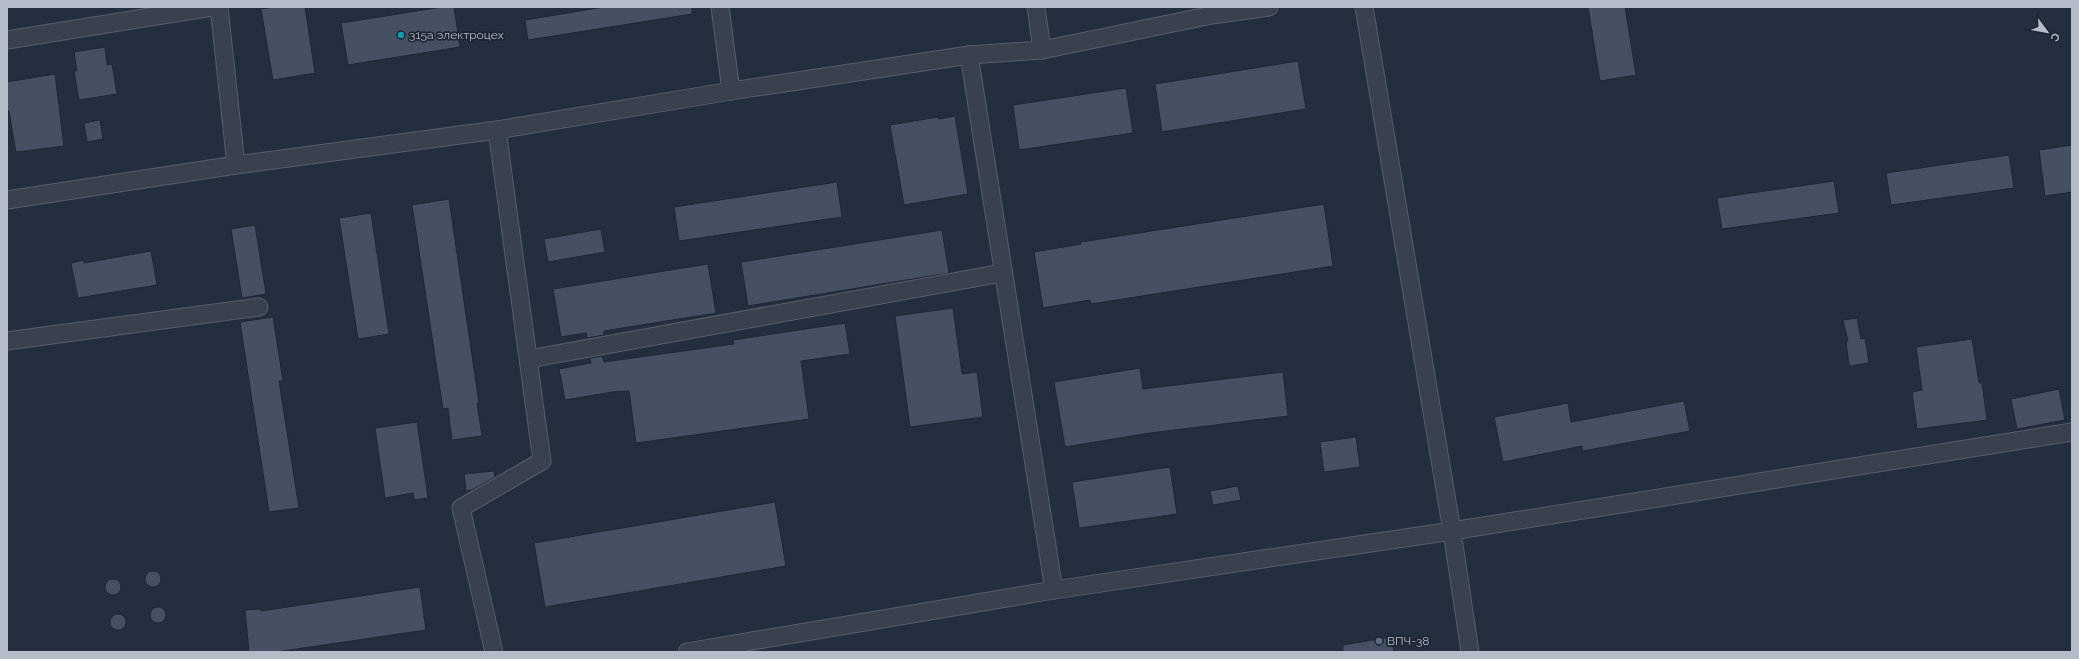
<svg xmlns="http://www.w3.org/2000/svg" width="2079" height="659" viewBox="0 0 2079 659" font-family="Raleway,sans-serif">
<style>
.building{fill:#455162;stroke:#1f2835}
.lines{fill:none;stroke-linecap:round;stroke-linejoin:round}
.minor-casing{stroke:#565f6c;stroke-width:19}
.minor{stroke:#38414e;stroke-width:17}
.culture-dot{fill:#0f9aa8;stroke:#1d2633;stroke-width:1.5}
.service-dot{fill:#5c6f8a;stroke:#1d2633;stroke-width:1.5}
.labels{text-anchor:middle;stroke-width:3.5;stroke-linejoin:round;paint-order:stroke}
.poi-label{font-size:12px;fill:#b4bcc9;stroke:#1d2633;text-anchor:start}
</style>
<rect width="100%" height="100%" fill="#242f3e"/>
<g class="building">
<path d="M275 7H305L315 73 273 80 261 9Z"/>
<path d="M442 7H454L460 47 348 65 341 23Z"/>
<path d="M604 7H692V14L528 40 525 20Z"/>
<path d="M1588 7H1625L1636 75 1600 81Z"/>
<path d="M105 47 107 65 112 64 117 94 79 100 74 71H77L74 52Z"/>
<path d="M1298 61 1306 109 1162 132 1155 84Z"/>
<path d="M55 74 64 146 16 152 9 111H7V82Z"/>
<path d="M1126 88 1133 133 1019 150 1013 105Z"/>
<path d="M955 116 968 194 904 205 890 125 938 117 939 119Z"/>
<path d="M100 120 103 139 87 142 84 123Z"/>
<path d="M2072 145V192L2045 196 2039 150Z"/>
<path d="M2009 155 2014 188 1891 205 1886 173Z"/>
<path d="M1834 181 1839 213 1722 229 1717 198Z"/>
<path d="M837 182 842 217 679 241 674 207Z"/>
<path d="M449 199 479 403H477L482 436 452 440 448 408 443 409 412 205Z"/>
<path d="M1324 204 1333 266 1091 304 1090 300 1043 308 1034 252 1081 244V242Z"/>
<path d="M371 213 389 334 358 339 339 218Z"/>
<path d="M255 225 266 294 242 298 231 229Z"/>
<path d="M601 229 605 252 548 262 544 239Z"/>
<path d="M942 230 949 273 748 306 741 262Z"/>
<path d="M151 251 157 285 78 298 71 263 84 260V263Z"/>
<path d="M708 264 716 313 604 331V335L587 338 586 333 561 337 553 289Z"/>
<path d="M953 308 962 374 977 372 983 417 910 427 895 316Z"/>
<path d="M273 317 283 381H279L299 508 269 512 240 322Z"/>
<path d="M1857 318 1861 339 1865 338 1869 363 1849 366 1846 341H1848L1843 320Z"/>
<path d="M845 323 850 354 801 361 809 419 636 443 629 391 612 392 565 400 559 369 591 363 590 358 602 356 604 362 734 344 733 340Z"/>
<path d="M1972 339 1979 383H1982L1987 420 1917 429 1912 392 1922 390 1916 347Z"/>
<path d="M1140 368 1143 389 1283 372 1288 416 1150 433 1065 447 1054 382Z"/>
<path d="M2059 389 2065 420 2017 429 2011 399Z"/>
<path d="M1684 401 1690 431 1583 451 1582 446 1503 462 1494 417 1568 403 1571 422Z"/>
<path d="M417 422 428 498 414 500 413 493 385 498 375 428Z"/>
<path d="M1356 437 1360 467 1324 472 1320 442Z"/>
<path d="M1170 467 1177 514 1079 528 1072 482Z"/>
<path d="M494 471 495 477 472 490 466 491 464 474Z"/>
<path d="M1238 486 1241 500 1213 505 1210 491Z"/>
<path d="M775 502 786 566 545 607 534 543Z"/>
<circle cx="153" cy="579" r="8"/>
<circle cx="113" cy="587" r="8"/>
<path d="M420 587 426 630 276 652H249L245 610 261 609V611Z"/>
<circle cx="158" cy="615" r="8"/>
<circle cx="118" cy="622" r="8"/>
<path d="M1391 637 1394 652H1343V645Z"/>
</g>
<g class="lines">
<g class="minor-casing">
<g id="minor">
<path d="M219 7 236 165"/>
<path d="M720 7 731 91"/>
<path d="M1036 7 1042 50"/>
<path d="M1364 7 1452 531 1470 652"/>
<path d="M7 40 212 7"/>
<path d="M969 55 1054 590"/>
<path d="M7 200 236 165 497 130 731 91 969 55 1042 50 1212 15 1269 7"/>
<path d="M7 341 259 307"/>
<path d="M529 359 1002 273"/>
<path d="M494 652 461 508 542 461 497 130"/>
<path d="M687 652 1054 590 1452 531 2072 432"/>
</g>
</g>
<use href="#minor" class="minor"/>
</g>
<circle class="culture-dot" cx="401" cy="35" r="4"/>
<circle class="service-dot" cx="1379" cy="641" r="4"/>
<g class="labels">
<g class="poi-label">
<text x="409" y="39">315a электроцех</text>
<text x="1387" y="645">ВПЧ-38</text>
</g>
</g>
<rect width="2079" height="659" fill="none" stroke="#b4bcc9" stroke-width="16"/>
<g transform="translate(2047 32) rotate(122)" stroke="#1d2633" stroke-width="3" paint-order="stroke">
<path d="M0-3L7 15L0 10L-7 15Z" fill="#b4bcc9"/>
<text y="-6" font-size="11" font-weight="bold" text-anchor="middle" fill="#b4bcc9">С</text>
</g>
</svg>
